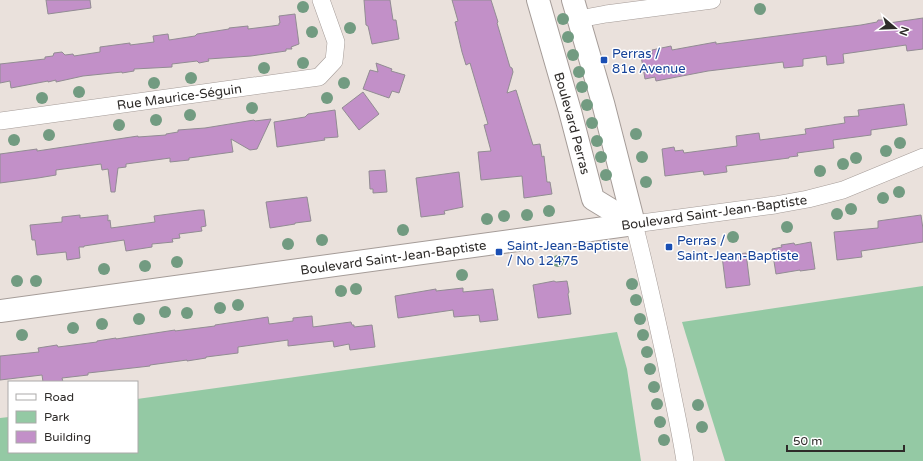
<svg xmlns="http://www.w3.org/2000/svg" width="923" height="461" viewBox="0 0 923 461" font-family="'Varela Round',sans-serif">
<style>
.green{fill:#94c9a4}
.building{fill:#c290c8;stroke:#928c93}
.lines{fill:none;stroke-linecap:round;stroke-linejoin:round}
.minor-casing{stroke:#a59c98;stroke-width:18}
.major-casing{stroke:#a59c98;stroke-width:24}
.minor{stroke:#fff;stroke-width:17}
.major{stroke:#fff;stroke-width:22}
.tree{fill:#729b81}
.transit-dot{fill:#1a4fb4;stroke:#fff;stroke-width:1.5}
.labels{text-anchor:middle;stroke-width:3;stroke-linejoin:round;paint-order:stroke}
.transit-label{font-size:13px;fill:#164399;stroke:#fff;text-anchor:start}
.street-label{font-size:13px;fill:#2e2b29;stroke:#fff}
</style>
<rect width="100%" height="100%" fill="#eae1dc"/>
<g class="green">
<path d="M923 286V461H725L682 322Z"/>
<path d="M617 332 627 369 641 461H0V418L9 417V452H137V399Z"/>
</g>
<g class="building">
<path d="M46 0H90L91 8 48 14Z"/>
<path d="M364 0H390L393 20H396L399 39 372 44 368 26 366 25Z"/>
<path d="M452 0H491L498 22 497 23 510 67 512 68 513 72 507 93 516 90 533 145 540 144 542 157 544 156 547 182H550L552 194 524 198 522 176 481 180 478 152 491 151 484 125 488 124 470 63 466 65 462 52 455 22 458 21Z"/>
<path d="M295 14 299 44 291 47 292 49H286V51L251 56 208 59 209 61 199 63 197 61 172 64V67L134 69V71L122 73V72L83 76 56 82V80L48 82V81L11 88 10 81 0 83V64L45 59V57L53 56 54 53 62 52 65 55 73 54 74 56 100 52V47L130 43V45L154 42 153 36 168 34 169 40 195 36 197 34 229 29V28L248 26V29L272 26 279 25V23H280L279 16Z"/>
<path d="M923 18V49L907 51 906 45 843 54 844 63 827 65 826 56 803 59V66L784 68 783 62 708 71 656 81 655 77 645 79 641 56 652 54V50L671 46 672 50 716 42V44L861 25 877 22 878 20H884L889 23Z"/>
<path d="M376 63 392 69 391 71 405 75 399 93 392 91 389 98 363 89 370 70 378 72Z"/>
<path d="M363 92 379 114 359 130 342 108Z"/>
<path d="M904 104 907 125 871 130V135L833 140 834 148 797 153 798 156 789 157V158L726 166 727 172 704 175 703 171 665 176 662 149 674 147 675 151 683 150 684 153 737 146 736 136 759 133 760 140 806 134 805 129 845 123 844 117 859 116 858 110Z"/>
<path d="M335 110 338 137 324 138 325 140 277 147 274 122 305 117 308 114Z"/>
<path d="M271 119 257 149 250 150 231 139 233 152 189 158V160L170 162V158L126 164V167L118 168 115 192H111L108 169 102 170 101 164 56 170V175L38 178 0 183V154L37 149V151L138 136V137L166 135V134L178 132V130L205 128 254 120 255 121Z"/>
<path d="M385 170 387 192 373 193V189H370L369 171Z"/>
<path d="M459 172 463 207 444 211 445 214 421 217 416 178Z"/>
<path d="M307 197 311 221 295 223V224L270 228 266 202Z"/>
<path d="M199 210H204L206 226 201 227 202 231 179 234 180 238 172 239 173 242 152 244V247L126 251 124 240 84 246V247H79L80 258 67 260 66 252 37 255 35 240H32L30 225 62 222V217L80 215V218L108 215V221L110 220 111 228 155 222 154 216Z"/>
<path d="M921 215 923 229V242L861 251 862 257 837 260 834 232 878 228V221Z"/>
<path d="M811 242 815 269 800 271V270L776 274 772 249 782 247 781 245 794 243 795 245Z"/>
<path d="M746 253 750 285 726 288 722 256Z"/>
<path d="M554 281 556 282 567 281 569 292 568 294 571 314 538 318 533 285Z"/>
<path d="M463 288V292L493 289 498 320 480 322 479 315 454 317 453 310 398 318 395 296 436 289V291Z"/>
<path d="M312 316 313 327 351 322 352 325H354V327L372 325 375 347 350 350 349 344 334 347 333 341 288 346V340L238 347V353L206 357V358L187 361V360L150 365V366L88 373V375L62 378 63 382H43L42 375 0 380V356L39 352 38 348 57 345 58 347 97 342V341L116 338V339L175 330V331L215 326V325L268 317 269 324 293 321V318Z"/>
</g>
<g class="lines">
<g class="minor-casing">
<g id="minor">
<path d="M579 19 606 14 712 0"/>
<path id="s1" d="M0 121 319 77 334 61 336 42 321 0"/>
<path d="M685 461C680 428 672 395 666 362 656 316 646 270 634 224L775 205 808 199 843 190 923 157"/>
</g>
</g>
<g class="major-casing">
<g id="major">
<path id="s2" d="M538 0 570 111 593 199 634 224"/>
<path d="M573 0 603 103 634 224"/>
<path id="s3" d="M0 311 634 224"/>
</g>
</g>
<use href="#minor" class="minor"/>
<use href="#major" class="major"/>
</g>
<g class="tree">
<circle cx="303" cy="7" r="6"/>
<circle cx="760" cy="9" r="6"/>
<circle cx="563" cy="19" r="6"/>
<circle cx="350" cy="28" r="6"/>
<circle cx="312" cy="32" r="6"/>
<circle cx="568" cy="37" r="6"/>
<circle cx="573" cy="55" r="6"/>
<circle cx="303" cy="63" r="6"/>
<circle cx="264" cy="68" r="6"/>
<circle cx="579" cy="72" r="6"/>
<circle cx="191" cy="78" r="6"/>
<circle cx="154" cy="83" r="6"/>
<circle cx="344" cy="83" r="6"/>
<circle cx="582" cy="87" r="6"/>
<circle cx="79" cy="92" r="6"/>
<circle cx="42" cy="98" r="6"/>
<circle cx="327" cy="98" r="6"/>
<circle cx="587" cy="105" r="6"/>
<circle cx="252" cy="108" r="6"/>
<circle cx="190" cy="115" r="6"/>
<circle cx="156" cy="120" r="6"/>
<circle cx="592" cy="123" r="6"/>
<circle cx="119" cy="125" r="6"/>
<circle cx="636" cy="134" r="6"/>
<circle cx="49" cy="135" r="6"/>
<circle cx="14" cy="140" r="6"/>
<circle cx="597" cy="141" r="6"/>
<circle cx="900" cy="143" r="6"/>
<circle cx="886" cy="151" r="6"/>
<circle cx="601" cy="157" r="6"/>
<circle cx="642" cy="157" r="6"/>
<circle cx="856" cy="158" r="6"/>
<circle cx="843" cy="164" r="6"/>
<circle cx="820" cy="171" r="6"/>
<circle cx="606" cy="175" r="6"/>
<circle cx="646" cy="182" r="6"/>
<circle cx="899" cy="192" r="6"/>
<circle cx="883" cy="198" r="6"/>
<circle cx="851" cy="209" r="6"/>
<circle cx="549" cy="211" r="6"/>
<circle cx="837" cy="214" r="6"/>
<circle cx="527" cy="215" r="6"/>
<circle cx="504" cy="216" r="6"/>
<circle cx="487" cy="219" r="6"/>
<circle cx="787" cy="227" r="6"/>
<circle cx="403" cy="230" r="6"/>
<circle cx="733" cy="237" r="6"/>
<circle cx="322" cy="240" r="6"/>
<circle cx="288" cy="244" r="6"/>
<circle cx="558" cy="261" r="6"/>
<circle cx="177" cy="262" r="6"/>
<circle cx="145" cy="266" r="6"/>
<circle cx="104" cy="269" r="6"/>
<circle cx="462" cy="275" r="6"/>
<circle cx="17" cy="281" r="6"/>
<circle cx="36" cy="281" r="6"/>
<circle cx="632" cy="284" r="6"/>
<circle cx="356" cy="289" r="6"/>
<circle cx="341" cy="291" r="6"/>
<circle cx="636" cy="300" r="6"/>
<circle cx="238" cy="305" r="6"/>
<circle cx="220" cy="308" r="6"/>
<circle cx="165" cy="312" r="6"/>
<circle cx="187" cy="313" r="6"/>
<circle cx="139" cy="319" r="6"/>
<circle cx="640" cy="319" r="6"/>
<circle cx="102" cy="324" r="6"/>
<circle cx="73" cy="328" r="6"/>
<circle cx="22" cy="335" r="6"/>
<circle cx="643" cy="335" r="6"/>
<circle cx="647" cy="352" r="6"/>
<circle cx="650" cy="369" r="6"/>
<circle cx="654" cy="387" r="6"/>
<circle cx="657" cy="404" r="6"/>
<circle cx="698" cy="405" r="6"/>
<circle cx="660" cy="422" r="6"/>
<circle cx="702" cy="427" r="6"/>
<circle cx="664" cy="440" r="6"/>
</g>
<g class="transit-dot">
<rect x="600" y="56" width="8" height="8" rx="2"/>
<rect x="665" y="243" width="8" height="8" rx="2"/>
<rect x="495" y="248" width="8" height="8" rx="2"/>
</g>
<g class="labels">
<g class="transit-label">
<text x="612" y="58">Perras /<tspan x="612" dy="15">81e Avenue</tspan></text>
<text x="677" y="245">Perras /<tspan x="677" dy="15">Saint-Jean-Baptiste</tspan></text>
<text x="507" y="250">Saint-Jean-Baptiste<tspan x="507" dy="15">/ No 12475</tspan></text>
</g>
<g class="street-label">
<text dy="5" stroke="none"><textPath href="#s1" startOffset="181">Rue Maurice-Séguin</textPath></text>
<text dy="5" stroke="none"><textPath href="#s2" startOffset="128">Boulevard Perras</textPath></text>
<text transform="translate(714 212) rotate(-8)" y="5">Boulevard Saint-Jean-Baptiste</text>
<text dy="5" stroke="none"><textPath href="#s3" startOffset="397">Boulevard Saint-Jean-Baptiste</textPath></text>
</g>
</g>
<rect x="8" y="381" width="130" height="72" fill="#ffffff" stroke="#abaaa9"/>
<rect x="16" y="394" width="20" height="6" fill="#ffffff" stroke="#abaaa9"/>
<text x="44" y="401" font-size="12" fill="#2e2b29">Road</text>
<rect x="16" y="411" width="20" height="12" fill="#94c9a4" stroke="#abaaa9"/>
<text x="44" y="421" font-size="12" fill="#2e2b29">Park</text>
<rect x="16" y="431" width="20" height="12" fill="#c290c8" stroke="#abaaa9"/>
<text x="44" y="441" font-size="12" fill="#2e2b29">Building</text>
<g transform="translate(895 28) rotate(109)" stroke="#ffffff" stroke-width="3" paint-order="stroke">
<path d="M0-3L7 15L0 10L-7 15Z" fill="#2e2b29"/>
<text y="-6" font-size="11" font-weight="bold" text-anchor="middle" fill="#2e2b29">N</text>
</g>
<path d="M787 445v6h117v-6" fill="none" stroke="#2e2b29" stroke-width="2"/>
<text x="793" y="445" font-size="12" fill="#2e2b29" stroke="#ffffff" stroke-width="3" paint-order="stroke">50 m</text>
</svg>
